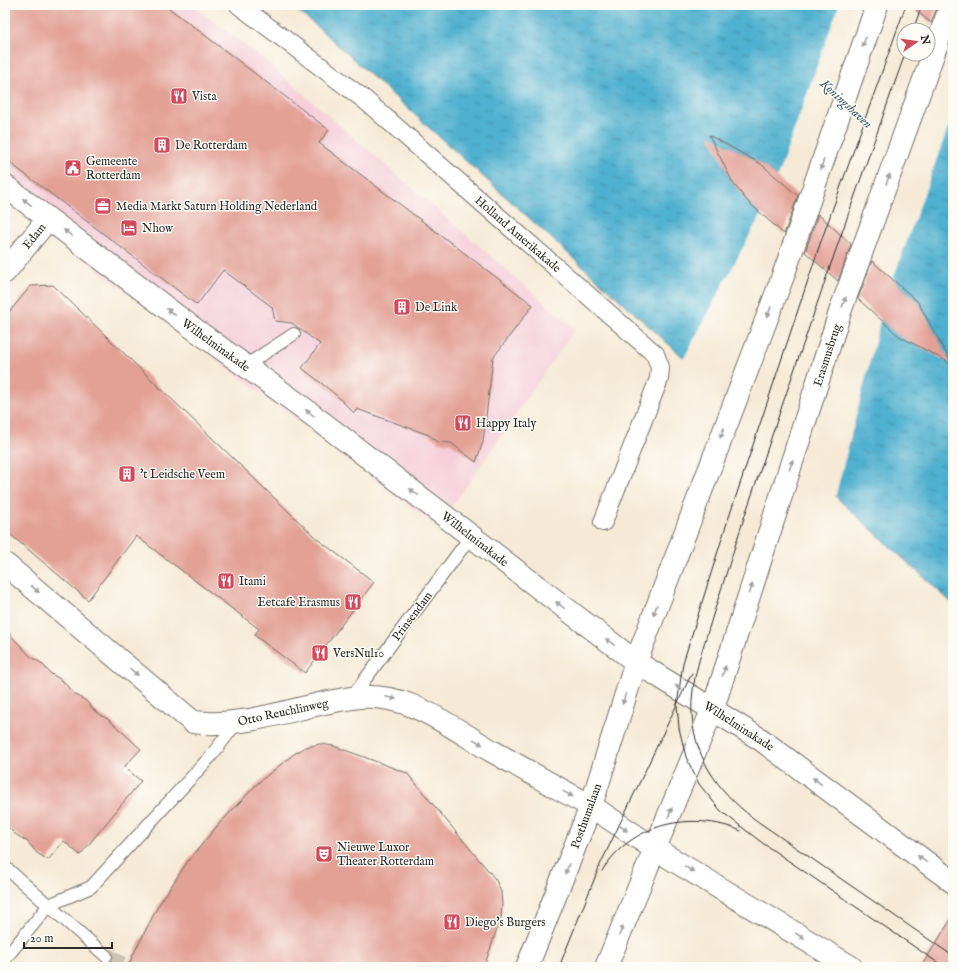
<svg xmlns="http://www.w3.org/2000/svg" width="958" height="972" viewBox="0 0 958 972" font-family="'IM FELL English',serif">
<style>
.built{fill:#f5cfda}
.water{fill:url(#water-ripples);stroke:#3e6e7d;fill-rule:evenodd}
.pier{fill:#f6ead6;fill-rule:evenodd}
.building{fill:#e3a196}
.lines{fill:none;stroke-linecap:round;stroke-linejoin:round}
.pedestrian-tunnel{stroke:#cdc4b4;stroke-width:18;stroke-dasharray:18 9;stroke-linecap:butt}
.service-casing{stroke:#726e67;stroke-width:14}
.pedestrian-casing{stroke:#726e67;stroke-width:20}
.minor-casing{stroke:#726e67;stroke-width:24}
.tertiary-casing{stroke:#726e67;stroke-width:24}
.secondary-casing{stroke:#726e67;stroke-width:24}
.service{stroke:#fff;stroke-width:12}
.pedestrian{stroke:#fff;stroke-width:18}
.minor{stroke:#fff;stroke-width:22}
.tertiary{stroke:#fff;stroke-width:22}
.secondary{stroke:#fff;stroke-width:22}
.tram{stroke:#2b2b2b;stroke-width:1}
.oneway{fill:#a0a0a0}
.labels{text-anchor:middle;stroke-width:3;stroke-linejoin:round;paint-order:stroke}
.poi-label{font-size:12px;fill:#2b2b2b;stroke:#fdfcf7;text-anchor:start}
.street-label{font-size:12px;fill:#2b2b2b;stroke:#fdfcf7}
.water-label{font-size:13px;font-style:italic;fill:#3a606d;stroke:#fdfcf7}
</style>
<defs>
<pattern id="water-ripples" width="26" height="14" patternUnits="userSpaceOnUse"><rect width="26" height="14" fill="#50b0cf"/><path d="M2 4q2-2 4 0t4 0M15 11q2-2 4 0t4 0" fill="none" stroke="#438fa8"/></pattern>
</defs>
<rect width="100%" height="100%" fill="#fdfcf7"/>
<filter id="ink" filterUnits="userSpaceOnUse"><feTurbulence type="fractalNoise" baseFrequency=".025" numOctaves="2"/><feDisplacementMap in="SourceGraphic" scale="8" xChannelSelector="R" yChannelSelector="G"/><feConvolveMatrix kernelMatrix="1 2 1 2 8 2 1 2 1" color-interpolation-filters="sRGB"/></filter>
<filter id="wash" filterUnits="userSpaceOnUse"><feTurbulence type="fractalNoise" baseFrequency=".012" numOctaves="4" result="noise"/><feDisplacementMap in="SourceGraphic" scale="16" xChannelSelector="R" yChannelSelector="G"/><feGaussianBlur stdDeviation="0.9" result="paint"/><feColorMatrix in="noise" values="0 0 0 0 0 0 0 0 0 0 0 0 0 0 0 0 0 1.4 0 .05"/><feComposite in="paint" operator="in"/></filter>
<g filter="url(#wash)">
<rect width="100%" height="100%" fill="#f6ead6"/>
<path class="built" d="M5 5H192L263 59 575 329 438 527 9 203 5 208Z"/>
<path class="water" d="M290 5H910L953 43V604L684 358 312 22ZM904 30H928V54H904ZM726 144 762 164 918 302 943 348 899 336 748 202C732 182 719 171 726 144Z"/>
<g class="pier">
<path d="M839 5H913L953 40V114L892 282 776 180ZM904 30H928V54H904Z"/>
<path d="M762 212 881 318 835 498 683 360Z"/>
</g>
<g id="blocks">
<g class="building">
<path d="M5 5H165L329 130 319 143 533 305 493 358 483 442 476 462 451 443 438 442 429 435 357 409 354 413 335 394 302 368 320 344 292 323 275 321 272 307 223 270 197 305 5 159Z"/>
<path d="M910 5H938L931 23Z"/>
<path d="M709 135 761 164 798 196 784 234 748 202 733 183Z"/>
<path d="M818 214 851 244 838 281 805 252Z"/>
<path d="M872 261 918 302 952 364 899 336 858 299Z"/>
<path d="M53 285 316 538 374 582 305 673 254 635 259 629 136 536 88 600 5 530V317L31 286Z"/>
<path d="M5 629 30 656 41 663 50 673 63 681 73 693 86 701 96 712 109 720 141 749 124 767 141 781 80 855 64 841 48 860 37 853 28 842 15 834 5 824Z"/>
<path d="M320 744 334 746 407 773 496 880 501 892 502 905 501 917 484 967H127L158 906 188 861 218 825 259 782 294 754 306 747Z"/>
<path d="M953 916V967H921Z"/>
</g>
</g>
</g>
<g filter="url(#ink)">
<use href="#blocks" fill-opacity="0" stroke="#726e67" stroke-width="1"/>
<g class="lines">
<path class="pedestrian-tunnel" d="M106 956 124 967"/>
<g class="service-casing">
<g id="service">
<path d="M245 366 294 334"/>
<path d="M352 697 471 536"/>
<path d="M5 867 106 956"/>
<path d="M5 959 49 905 91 887 211 756 237 722"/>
</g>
</g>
<g class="pedestrian-casing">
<path id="pedestrian" d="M239 5 365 100 655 354 660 367 659 379 603 522"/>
</g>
<g class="minor-casing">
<path id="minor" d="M5 272 48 219"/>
</g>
<g class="tertiary-casing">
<g id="tertiary">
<path d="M5 186 193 328 298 404 636 662"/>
<path d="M5 564 193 722C246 729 299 705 352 698 405 690 446 724 490 750 524 769 557 788 591 806"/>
</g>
</g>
<g class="secondary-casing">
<g id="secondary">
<path d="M636 662 760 739 953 882"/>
<path d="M591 806 655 849 851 967"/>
<path d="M527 967 591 806 636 662 783 276 877 5"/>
<path d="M606 967 713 708 841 309 951 5"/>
</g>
</g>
<use href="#service" class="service"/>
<use href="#pedestrian" class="pedestrian"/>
<use href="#minor" class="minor"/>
<use href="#tertiary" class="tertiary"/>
<use href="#secondary" class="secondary"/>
<g class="tram">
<path d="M906 5 820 244 724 532 683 663 677 705 679 728 686 757 699 784 721 811 761 842 944 967"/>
<path d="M913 30 922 5"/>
<path d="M905 54C850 208 796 363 744 518 733 551 723 585 712 618 703 649 690 681 692 715 695 762 723 797 760 823L953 956"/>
<path d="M602 871C631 823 692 810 741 831"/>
<path d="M559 967 600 865 692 673"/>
</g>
</g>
<defs><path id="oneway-solid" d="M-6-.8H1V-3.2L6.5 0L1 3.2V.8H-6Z"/></defs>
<g class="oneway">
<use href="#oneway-solid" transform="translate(864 42) rotate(109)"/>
<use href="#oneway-solid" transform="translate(822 165) rotate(109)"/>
<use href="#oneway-solid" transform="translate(888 179) rotate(-70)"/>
<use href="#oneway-solid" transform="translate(27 202) rotate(-143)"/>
<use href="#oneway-solid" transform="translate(68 233) rotate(-143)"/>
<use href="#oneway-solid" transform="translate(844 302) rotate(-70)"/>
<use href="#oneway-solid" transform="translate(171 312) rotate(-143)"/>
<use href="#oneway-solid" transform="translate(769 312) rotate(111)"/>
<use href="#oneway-solid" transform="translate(310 413) rotate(-143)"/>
<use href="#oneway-solid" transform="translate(722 433) rotate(111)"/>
<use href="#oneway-solid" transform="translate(791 465) rotate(-72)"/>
<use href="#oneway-solid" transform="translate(414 492) rotate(-143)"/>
<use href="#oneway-solid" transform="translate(35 589) rotate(41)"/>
<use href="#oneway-solid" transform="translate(751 589) rotate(-72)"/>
<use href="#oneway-solid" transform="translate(560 605) rotate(-142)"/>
<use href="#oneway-solid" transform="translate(655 610) rotate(110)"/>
<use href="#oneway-solid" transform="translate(610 642) rotate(-143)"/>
<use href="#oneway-solid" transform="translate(724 671) rotate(-72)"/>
<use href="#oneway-solid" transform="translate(134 672) rotate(39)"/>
<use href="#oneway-solid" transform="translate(680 688) rotate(-149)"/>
<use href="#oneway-solid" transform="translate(391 698) rotate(14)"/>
<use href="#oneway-solid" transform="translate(624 699) rotate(107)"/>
<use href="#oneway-solid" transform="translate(478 742) rotate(32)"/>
<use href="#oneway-solid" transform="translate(817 781) rotate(-143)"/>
<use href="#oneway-solid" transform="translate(568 794) rotate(29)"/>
<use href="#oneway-solid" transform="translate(670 813) rotate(-68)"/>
<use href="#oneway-solid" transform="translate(623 828) rotate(34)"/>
<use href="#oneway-solid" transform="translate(922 859) rotate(-143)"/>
<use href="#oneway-solid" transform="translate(567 869) rotate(111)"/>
<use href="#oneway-solid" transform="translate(689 869) rotate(31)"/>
<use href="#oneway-solid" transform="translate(621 931) rotate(-67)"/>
<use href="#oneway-solid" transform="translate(800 936) rotate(31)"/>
</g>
</g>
<defs>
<g id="restaurant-square" transform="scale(0.9)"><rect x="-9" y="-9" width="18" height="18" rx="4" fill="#d1495b" stroke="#fdfcf7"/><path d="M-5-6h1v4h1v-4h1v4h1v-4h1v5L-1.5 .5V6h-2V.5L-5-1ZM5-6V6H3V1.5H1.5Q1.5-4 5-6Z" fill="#fff"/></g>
<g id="building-square" transform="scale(0.9)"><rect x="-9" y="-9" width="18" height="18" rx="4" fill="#d1495b" stroke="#fdfcf7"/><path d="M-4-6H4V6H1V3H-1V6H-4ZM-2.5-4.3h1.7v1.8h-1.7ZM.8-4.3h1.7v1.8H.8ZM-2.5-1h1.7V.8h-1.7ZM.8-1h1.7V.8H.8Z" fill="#fff"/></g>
<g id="civic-square" transform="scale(0.9)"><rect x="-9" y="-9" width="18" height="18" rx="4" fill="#d1495b" stroke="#fdfcf7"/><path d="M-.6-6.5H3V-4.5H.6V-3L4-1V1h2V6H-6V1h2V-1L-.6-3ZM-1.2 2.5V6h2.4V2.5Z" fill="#fff"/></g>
<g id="office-square" transform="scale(0.9)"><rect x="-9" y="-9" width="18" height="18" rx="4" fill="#d1495b" stroke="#fdfcf7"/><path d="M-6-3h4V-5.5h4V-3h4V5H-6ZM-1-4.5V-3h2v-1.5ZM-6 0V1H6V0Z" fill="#fff"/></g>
<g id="hotel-square" transform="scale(0.9)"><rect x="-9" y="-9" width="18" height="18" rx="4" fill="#d1495b" stroke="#fdfcf7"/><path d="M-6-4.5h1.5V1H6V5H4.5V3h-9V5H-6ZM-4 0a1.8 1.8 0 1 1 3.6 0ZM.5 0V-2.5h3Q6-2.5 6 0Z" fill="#fff"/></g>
<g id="theatre-square" transform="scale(0.9)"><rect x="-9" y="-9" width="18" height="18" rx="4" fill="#d1495b" stroke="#fdfcf7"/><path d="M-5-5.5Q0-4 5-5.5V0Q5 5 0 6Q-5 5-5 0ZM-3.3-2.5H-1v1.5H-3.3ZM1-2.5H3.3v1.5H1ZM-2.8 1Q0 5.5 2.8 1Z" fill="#fff"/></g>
</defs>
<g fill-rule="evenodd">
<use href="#restaurant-square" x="179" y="96"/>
<use href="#building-square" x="162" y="145"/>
<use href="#civic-square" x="73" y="168"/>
<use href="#office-square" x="103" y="206"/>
<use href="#hotel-square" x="129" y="228"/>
<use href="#building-square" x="402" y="307"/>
<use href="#restaurant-square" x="463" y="423"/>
<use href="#building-square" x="127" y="474"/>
<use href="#restaurant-square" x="226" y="581"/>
<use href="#restaurant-square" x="353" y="602"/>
<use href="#restaurant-square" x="320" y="653"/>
<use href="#theatre-square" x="324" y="854"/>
<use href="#restaurant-square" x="452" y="922"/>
</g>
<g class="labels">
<g class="poi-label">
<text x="192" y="100">Vista</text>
<text x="175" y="149">De Rotterdam</text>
<text x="86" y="165">Gemeente<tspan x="86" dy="14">Rotterdam</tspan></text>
<text x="116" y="210">Media Markt Saturn Holding Nederland</text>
<text x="142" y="232">Nhow</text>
<text x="415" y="311">De Link</text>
<text x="476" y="427">Happy Italy</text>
<text x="140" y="478">'t Leidsche Veem</text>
<text x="239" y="585">Itami</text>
<text x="340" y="606" text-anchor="end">Eetcafe Erasmus</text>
<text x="333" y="657">VersNul10</text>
<text x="337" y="851">Nieuwe Luxor<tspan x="337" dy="14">Theater Rotterdam</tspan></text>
<text x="465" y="926">Diego's Burgers</text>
</g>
<g class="street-label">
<text transform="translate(518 234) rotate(41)" y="4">Holland Amerikakade</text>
<text transform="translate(34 236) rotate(-51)" y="4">Edam</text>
<text transform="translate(216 345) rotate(36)" y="4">Wilhelminakade</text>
<text transform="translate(827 355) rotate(-72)" y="4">Erasmusbrug</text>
<text transform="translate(475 539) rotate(38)" y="4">Wilhelminakade</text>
<text transform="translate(412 616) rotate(-53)" y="4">Prinsendam</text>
<text transform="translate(283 712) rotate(-12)" y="4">Otto Reuchlinweg</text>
<text transform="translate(739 726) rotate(33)" y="4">Wilhelminakade</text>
<text transform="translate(586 816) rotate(-70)" y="4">Posthumalaan</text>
</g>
<g class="water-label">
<text transform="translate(847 103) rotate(43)" y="5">Koningshaven</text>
</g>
</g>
<rect width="958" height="972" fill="none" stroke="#fdfcf7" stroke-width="20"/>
<g transform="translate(916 42) rotate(77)"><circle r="19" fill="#fdfcf7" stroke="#a9a8a5"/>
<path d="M0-3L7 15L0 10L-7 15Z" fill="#d1495b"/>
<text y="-6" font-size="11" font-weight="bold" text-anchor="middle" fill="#2b2b2b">N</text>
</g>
<path d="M24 942v6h88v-6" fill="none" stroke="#2b2b2b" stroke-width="2"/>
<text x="30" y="942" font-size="12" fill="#2b2b2b" stroke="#fdfcf7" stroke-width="3" paint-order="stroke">20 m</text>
</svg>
